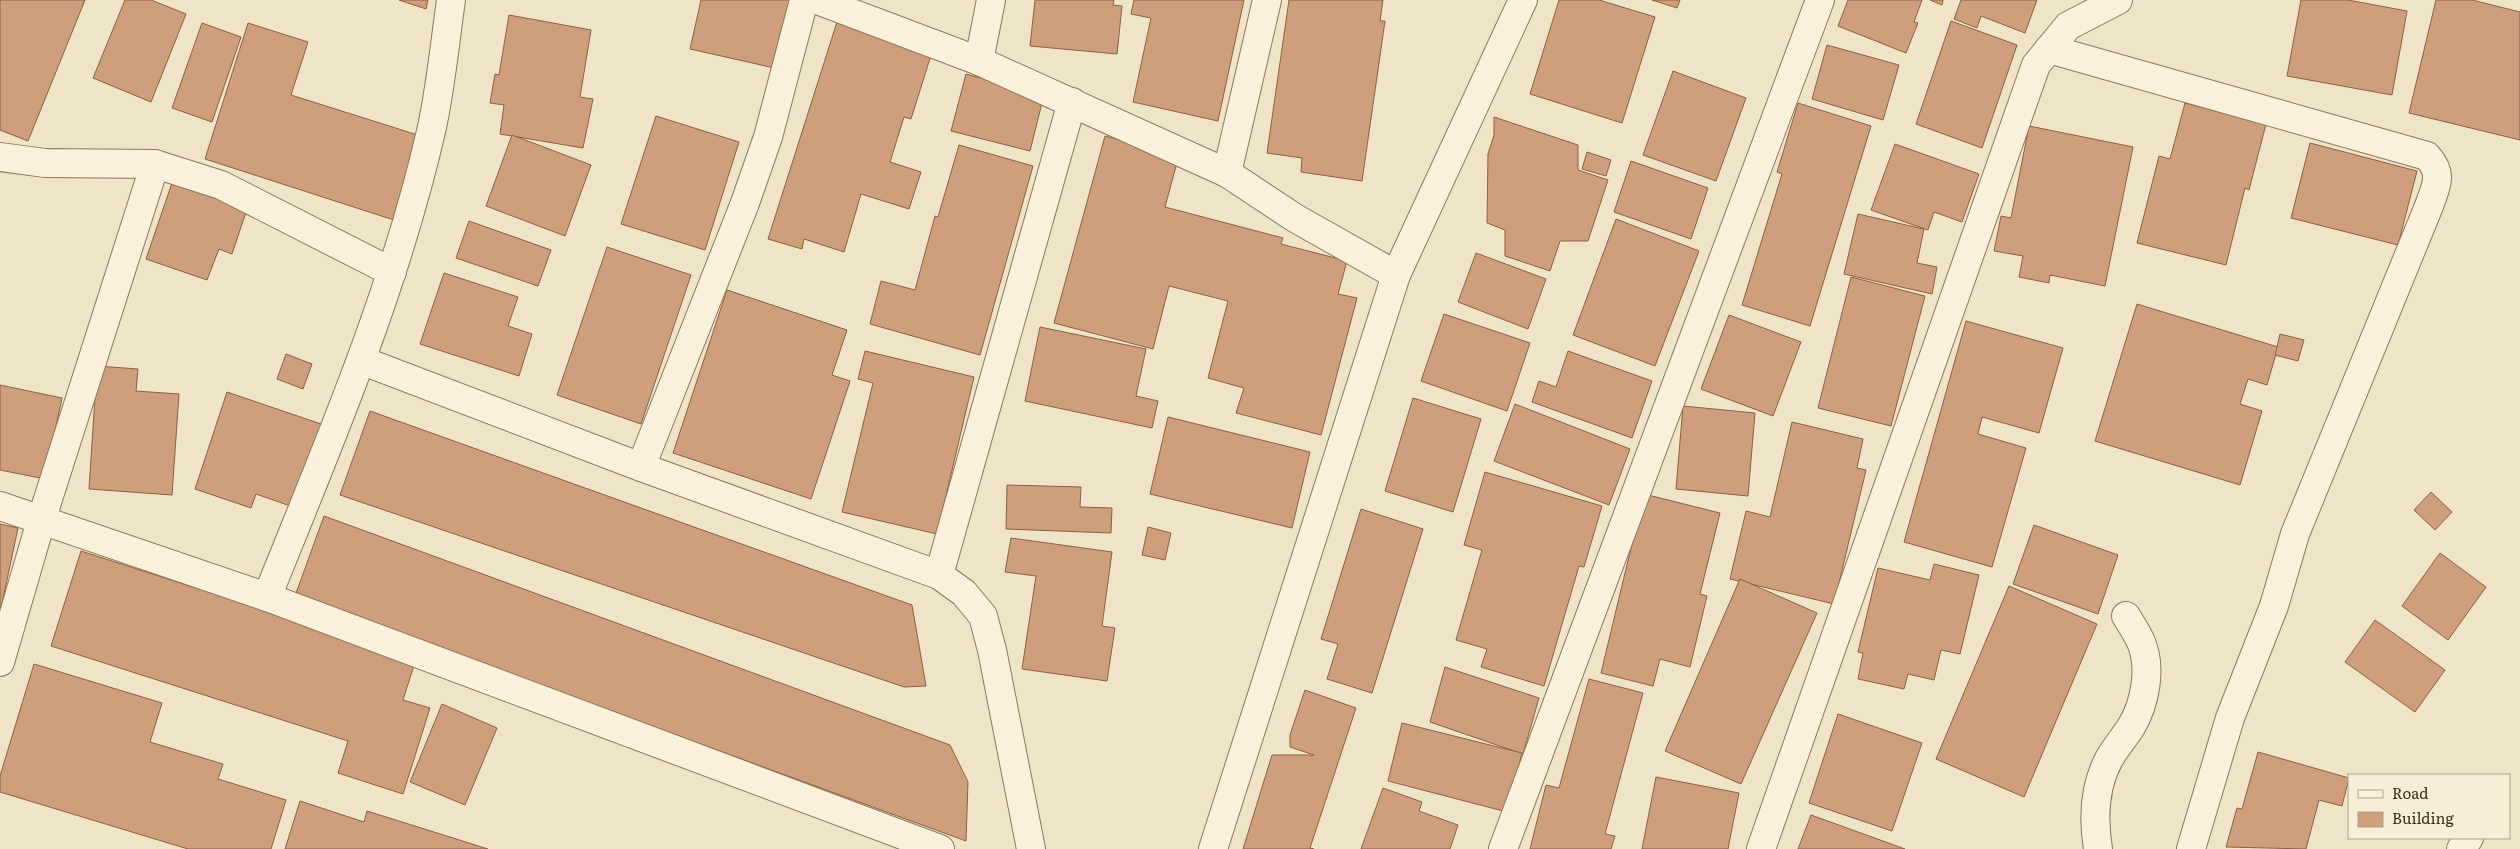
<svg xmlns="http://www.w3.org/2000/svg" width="2520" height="849" viewBox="0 0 2520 849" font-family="Literata,serif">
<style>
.building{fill:#cf9f7d;stroke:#8d5f41}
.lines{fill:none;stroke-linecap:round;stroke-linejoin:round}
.minor-casing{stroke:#8d765c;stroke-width:30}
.minor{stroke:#faf1dc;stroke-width:28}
</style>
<rect width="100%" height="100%" fill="#f0e4c8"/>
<g class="building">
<path d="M0 0H85L28 141 0 130Z"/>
<path d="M125 0H151L186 14 151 102 93 78Z"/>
<path d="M399 0H428L426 9Z"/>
<path d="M701 0H795L779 69 690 49Z"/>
<path d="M1035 0H1114L1113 5 1122 6 1117 54 1030 46Z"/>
<path d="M1134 0H1244L1218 121 1133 102 1151 18 1131 14Z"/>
<path d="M1289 0H1383L1380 21H1385L1362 181 1301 172 1302 158 1267 153Z"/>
<path d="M1559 0H1599L1655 17 1622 123 1530 94Z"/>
<path d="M1652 0H1680L1677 8Z"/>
<path d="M1848 0H1922L1914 22 1918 23 1906 53 1838 26Z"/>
<path d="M1930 0H1943L1942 5Z"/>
<path d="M1961 0H2037L2025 33 1981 16 1977 28 1954 19Z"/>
<path d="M2301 0H2348L2407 11 2392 95 2287 76Z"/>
<path d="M2436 0H2472L2520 12V140L2409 113Z"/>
<path d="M509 15 591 30 580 97 593 99 583 148 500 134 504 105 490 103 495 74 499 75Z"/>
<path d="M1951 21 2017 45 1982 148 1916 124Z"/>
<path d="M837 22 932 52 911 119 904 117 890 162 921 172 909 209 861 194 844 252 804 239 802 249 768 239Z"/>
<path d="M202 23 241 37 212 122 172 108Z"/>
<path d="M248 23 308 42 291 95 424 137 397 221 205 159Z"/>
<path d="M1827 45 1899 65 1883 120 1812 99Z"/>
<path d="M1673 71 1746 98 1716 181 1643 155Z"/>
<path d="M966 74 1044 95 1030 151 951 131Z"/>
<path d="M1798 103 1871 126 1810 326 1742 305 1782 174 1777 172Z"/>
<path d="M2185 103 2266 124 2249 190 2245 188 2226 265 2137 243 2159 156 2170 159Z"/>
<path d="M656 116 739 142 705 250 621 224Z"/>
<path d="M1494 117 1578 145V170L1608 180 1588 241H1560L1550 271 1505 256V230L1487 223 1488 154 1494 135Z"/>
<path d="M2029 126 2133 147 2105 286 2050 275 2049 283 2019 277 2023 256 1994 251 2001 216 2011 218Z"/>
<path d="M512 135 591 165 565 236 486 206Z"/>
<path d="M1105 136 1179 155 1165 207 1283 238 1281 244 1347 261 1338 294 1357 298 1321 435 1236 413 1244 388 1208 378 1228 301 1169 286 1153 349 1054 323Z"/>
<path d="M2310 143 2417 171 2398 245 2291 218Z"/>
<path d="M1895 144 1979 174 1962 222 1934 212 1928 230 1871 210Z"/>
<path d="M959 145 1033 166 980 355 870 324 881 281 915 290 935 216 938 217Z"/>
<path d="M1587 152 1611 160 1606 176 1582 169Z"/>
<path d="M1631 161 1708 188 1691 239 1614 212Z"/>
<path d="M173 180 248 206 232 254 219 249 207 280 146 259Z"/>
<path d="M1858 214 1924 229 1917 263 1937 267 1932 294 1844 274Z"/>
<path d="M1616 219 1699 251 1655 366 1573 335Z"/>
<path d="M469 221 551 250 538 286 456 258Z"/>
<path d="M607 247 691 275 641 424 557 395Z"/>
<path d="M1476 253 1546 279 1528 329 1458 302Z"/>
<path d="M444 273 518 297 508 326 532 334 519 376 420 344Z"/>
<path d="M1851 277 1925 296 1891 426 1818 408Z"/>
<path d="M727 290 847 330 832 375 850 381 811 499 673 453Z"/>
<path d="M2137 304 2278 347 2267 385 2248 379 2240 404 2262 411 2240 485 2095 441Z"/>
<path d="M1444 314 1530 343 1507 411 1421 381Z"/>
<path d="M1729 315 1801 342 1773 416 1701 389Z"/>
<path d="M1966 321 2063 348 2039 433 1982 417 1978 434 2026 448 1992 567 1904 542Z"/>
<path d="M1040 327 1146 349 1136 396 1158 401 1152 428 1025 401Z"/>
<path d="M2280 334 2304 340 2298 361 2275 355Z"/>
<path d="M865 351 974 377 937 534 842 512 873 383 858 379Z"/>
<path d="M1568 351 1652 381 1632 438 1532 402 1539 381 1556 387Z"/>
<path d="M286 354 312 364 303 389 277 379Z"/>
<path d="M97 366 138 369 136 391 179 394 172 495 89 489Z"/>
<path d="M0 385 62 398 45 479 0 470Z"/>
<path d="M227 392 324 425 296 508 256 494 251 508 195 489Z"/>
<path d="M1413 398 1481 419 1453 512 1385 491Z"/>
<path d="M1515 404 1630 449 1609 505 1494 461Z"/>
<path d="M1683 406 1755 413 1748 496 1676 489Z"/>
<path d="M370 411 912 605 926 686 904 687 340 495Z"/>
<path d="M1168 417 1310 452 1292 528 1150 494Z"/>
<path d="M1792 422 1863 439 1857 468 1866 470 1834 604 1730 579 1746 511 1770 517Z"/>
<path d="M1485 472 1602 506 1584 567 1579 566 1544 686 1481 667 1487 649 1456 640 1482 550 1464 545Z"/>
<path d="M1007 485 1081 487 1080 507 1112 508 1111 533 1006 529Z"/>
<path d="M2431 492 2452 512 2435 530 2414 510Z"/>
<path d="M1644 494 1720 513 1700 594 1707 596 1690 667 1660 659 1653 686 1601 673Z"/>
<path d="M1361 509 1423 529 1372 693 1327 679 1338 644 1321 639Z"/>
<path d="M324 516 950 745 968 782 966 841 295 596Z"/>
<path d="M0 524 18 528 0 613Z"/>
<path d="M2034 525 2118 555 2098 614 2013 584Z"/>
<path d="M1148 527 1171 533 1165 560 1142 555Z"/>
<path d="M1011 538 1112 552 1102 626 1115 628 1107 681 1022 669 1036 576 1005 572Z"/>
<path d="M81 551 416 659 403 700 430 708 403 794 338 773 348 741 51 646Z"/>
<path d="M2440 553 2486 587 2448 640 2402 606Z"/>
<path d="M1934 564 1979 575 1960 654 1941 650 1934 680 1908 674 1904 689 1858 679 1863 653 1858 652 1878 568 1930 580Z"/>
<path d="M1740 579 1817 613 1741 784 1665 751Z"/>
<path d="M2009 586 2097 624 2024 797 1936 759Z"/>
<path d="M2375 620 2445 670 2415 712 2345 662Z"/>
<path d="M34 664 162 703 150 742 223 764 218 779 286 800 271 849H188L0 792V776Z"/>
<path d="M1445 667 1539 698 1523 754 1430 722Z"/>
<path d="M1589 679 1643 693 1605 834 1615 836 1611 849H1530L1546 785 1559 788Z"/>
<path d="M1305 690 1356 708 1310 848 1314 849H1243L1272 755H1314L1290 747V735Z"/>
<path d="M442 704 497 728 465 805 410 782Z"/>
<path d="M1838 714 1922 743 1892 831 1809 803Z"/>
<path d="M1402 723 1522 753 1507 812 1388 781Z"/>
<path d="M2258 752 2349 778 2342 806 2319 800 2306 849 2226 847 2237 808 2242 809Z"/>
<path d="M1656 777 1739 793 1728 849H1642Z"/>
<path d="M1383 788 1422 802 1419 811 1458 825 1450 849H1361Z"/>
<path d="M300 801 364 822 367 811 488 849H285Z"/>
<path d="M1811 815 1905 849H1798Z"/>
</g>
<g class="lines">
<g class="minor-casing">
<g id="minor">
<path d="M817 0 979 61 1227 173 1295 218 1396 275"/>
<path d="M2049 49 2427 156C2444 175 2436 185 2429 206L2295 534 2274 606 2230 718 2191 849"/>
<path d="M979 61 991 0"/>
<path d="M0 157 45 163 155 164 221 185 392 272"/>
<path d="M1227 173 1267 0"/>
<path d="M363 361 641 467 939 575 964 593 983 616 992 650 1031 849"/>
<path d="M641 467 745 203 768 137 804 0"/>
<path d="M0 506 267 597 940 849"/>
<path d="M939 575 1072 102"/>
<path d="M267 597C329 443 395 290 432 127 441 85 445 42 451 0"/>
<path d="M0 662 41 521 155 164"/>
<path d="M1213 849 1396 275 1523 0"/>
<path d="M1503 849 1820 0"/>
<path d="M1761 849 2036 65 2068 26 2118 0"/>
<path d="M2098 849C2093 818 2094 787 2109 759 2115 748 2124 738 2131 727 2145 704 2152 668 2141 642 2137 633 2131 624 2126 616"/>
<path d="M2461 849 2469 838"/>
</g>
</g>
<use href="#minor" class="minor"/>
</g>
<rect x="2348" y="774" width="162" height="65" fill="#f7eed8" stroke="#ada18e"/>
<rect x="2358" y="790" width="25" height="8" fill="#faf1dc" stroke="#ada18e"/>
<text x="2392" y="799" font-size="15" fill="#3d2e20">Road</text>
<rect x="2358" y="812" width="25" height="15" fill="#cf9f7d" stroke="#ada18e"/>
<text x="2392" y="824" font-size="15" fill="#3d2e20">Building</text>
</svg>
